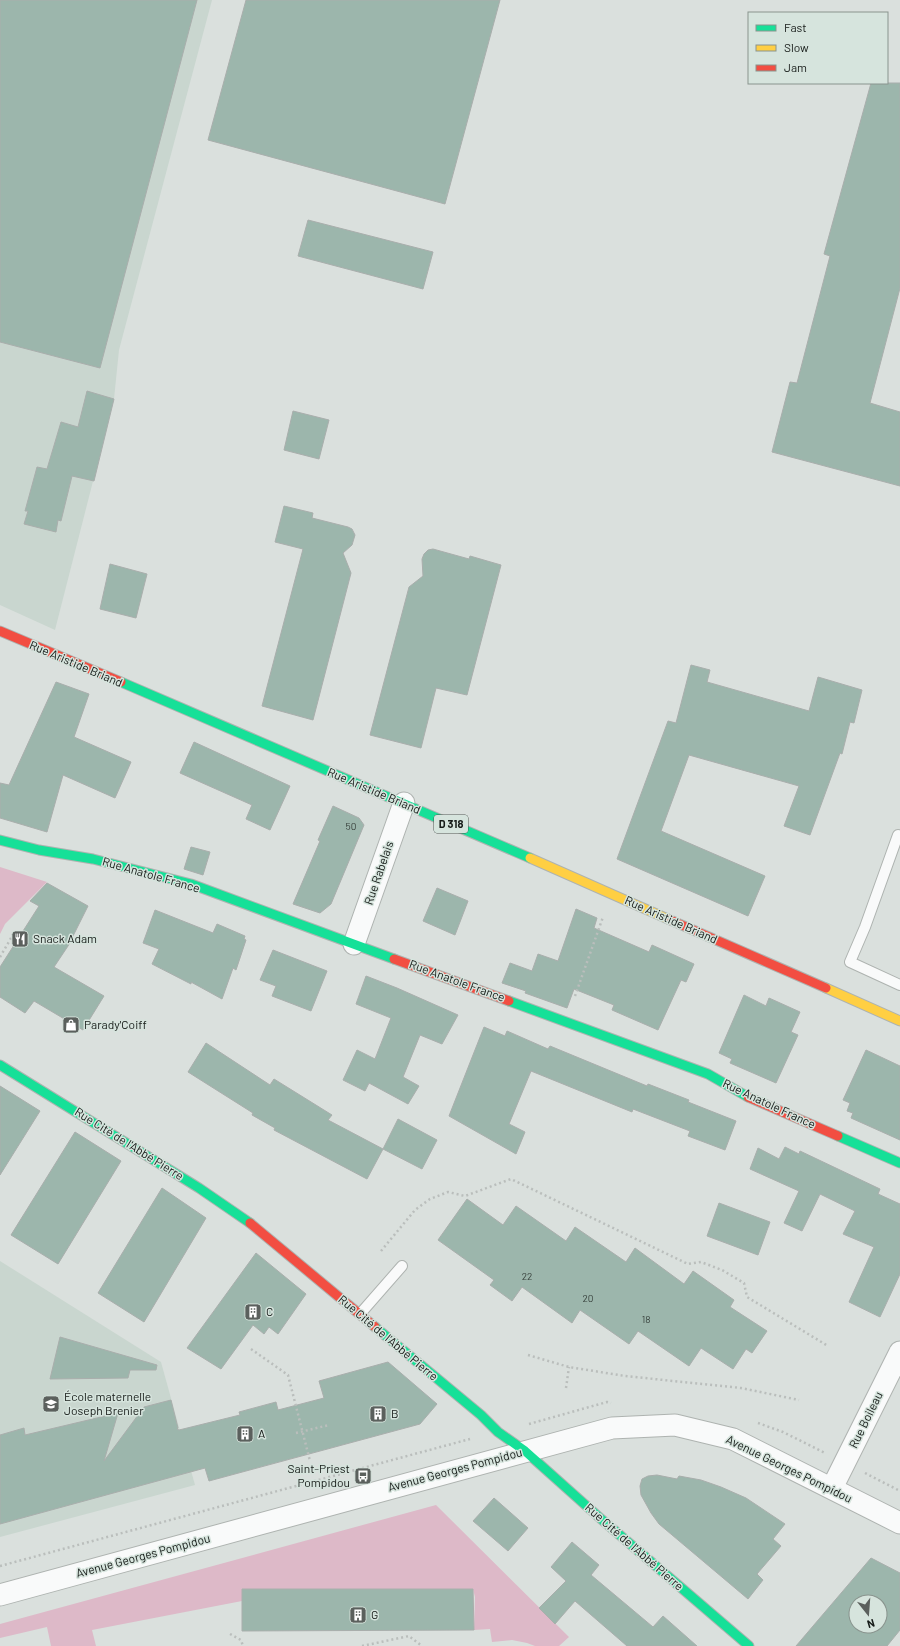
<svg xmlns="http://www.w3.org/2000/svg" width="900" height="1646" viewBox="0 0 900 1646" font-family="Barlow,sans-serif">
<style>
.built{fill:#c9d6cf}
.green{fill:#ddb9c8}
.building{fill:#9cb6ac;stroke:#a9aeac;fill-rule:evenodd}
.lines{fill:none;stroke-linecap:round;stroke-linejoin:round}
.lane-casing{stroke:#aeb3b0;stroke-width:12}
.street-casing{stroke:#aeb3b0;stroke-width:23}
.fast-casing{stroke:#aeb3b0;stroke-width:11}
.slow-casing{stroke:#aeb3b0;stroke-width:11}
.jam-casing{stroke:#aeb3b0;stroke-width:11}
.path{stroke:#babebc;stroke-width:2.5;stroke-dasharray:2 3;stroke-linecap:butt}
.lane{stroke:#f9fafa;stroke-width:10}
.street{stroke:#f9fafa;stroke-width:21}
.fast{stroke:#16e098;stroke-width:9}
.slow{stroke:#ffcf43;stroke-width:9}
.jam{stroke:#f24e42;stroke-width:9}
.labels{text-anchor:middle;stroke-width:3;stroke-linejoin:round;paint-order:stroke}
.number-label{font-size:10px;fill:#38423d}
.shield{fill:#d6e4dd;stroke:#505753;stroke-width:1}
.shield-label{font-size:11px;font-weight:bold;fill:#161b18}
.street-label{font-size:12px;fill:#161b18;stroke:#d6e4dd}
.poi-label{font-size:12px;fill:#161b18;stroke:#d6e4dd;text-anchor:start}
</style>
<rect width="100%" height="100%" fill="#dae0dd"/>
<g class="built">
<path d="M0 0H212L119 350 114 399 55 630 0 605Z"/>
<path d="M0 1261 161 1362 195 1485 0 1537Z"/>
</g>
<g class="green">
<path d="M0 867 47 882 5 924 0 934Z"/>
<path d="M436 1505 569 1637 559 1646H535L527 1643 512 1640 492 1642 490 1629 474 1630 475 1597 473 1589H242V1601L92 1630 96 1646H51L47 1627 0 1638V1624Z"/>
</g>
<g class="building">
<path d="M0 0H197L100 368 0 342Z"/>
<path d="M246 0H500L445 204 208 140Z"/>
<path d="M871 83H900V288L870 403 900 412V486L772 452 790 382 797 383 830 256 824 254Z"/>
<path d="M308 220 433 252 423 289 298 256Z"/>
<path d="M87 391 114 399 94 481 72 476 61 521 58 520 56 532 24 524 28 511H25L37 467 47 469 61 422 78 427Z"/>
<path d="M293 411 329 420 319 459 284 450Z"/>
<path d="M284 506 313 513 312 518 348 527 352 529 355 535 352 545 343 553 351 573 313 720 262 706 303 549 275 542Z"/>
<path d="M433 549 469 559 470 556 501 565 467 695 436 688 421 748 370 735 409 587 423 576 422 559 424 554 428 550Z"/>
<path d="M110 564 147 574 136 618 100 609Z"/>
<path d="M691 665 710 670 707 682 809 711 818 677 862 690 854 723 850 722 842 754 840 753 810 835 784 826 799 786 689 755 661 831 765 876 748 916 617 859 668 721 676 723Z"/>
<path d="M56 682 89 694 74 737 131 762 115 798 63 775 47 832 0 818V783L9 785Z"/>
<path d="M194 742 290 786 270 830 246 819 252 805 180 773Z"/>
<path d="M333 806 359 818 364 825 331 904 320 913 293 904 320 841 318 840Z"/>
<path d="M191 847 210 852 203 875 184 869Z"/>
<path d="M47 883 88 906 68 946 54 967 104 996 83 1030 34 1001 25 1013 0 997V967L39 906 30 901Z"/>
<path d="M437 888 468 901 455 935 423 921Z"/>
<path d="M576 909 597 918 594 928 649 952 652 945 694 964 686 982 681 980 658 1030 612 1010 614 1005 574 989 567 1008 525 993 526 991 502 983 510 963 532 971 538 954 558 961Z"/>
<path d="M155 910 213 933 217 924 245 936 244 939 246 940 236 970 233 968 222 999 191 982V984L152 964 159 949 143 943Z"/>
<path d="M273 950 327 971 311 1011 272 996 276 986 260 980Z"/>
<path d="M366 976 397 988 458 1015 442 1044 420 1035 403 1077 419 1086 408 1104 369 1083 365 1091 343 1080 357 1050 375 1059 391 1018 356 1004Z"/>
<path d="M744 995 766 1006 769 998 800 1012 791 1032 798 1035 776 1083 730 1063 732 1059 719 1053Z"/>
<path d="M484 1027 505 1036 507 1031 548 1049 550 1046 647 1086 648 1084 689 1100 688 1102 736 1121 725 1150 688 1136 690 1131 633 1109 632 1112 531 1071 509 1124 525 1132 516 1154 449 1116Z"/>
<path d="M206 1043 270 1085 274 1079 332 1115 328 1120 383 1149 367 1179 274 1130 275 1128 252 1115 253 1113 188 1072Z"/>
<path d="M866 1050 900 1066V1140L851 1118 853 1113 847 1111 850 1103 843 1100Z"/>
<path d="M0 1086 40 1111 0 1175Z"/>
<path d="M398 1119 437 1140 422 1169 383 1149Z"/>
<path d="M75 1132 121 1161 58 1264 11 1235Z"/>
<path d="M785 1147 799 1154 800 1151 880 1189 878 1194 900 1204V1274L880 1317 849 1302 874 1247 843 1234 855 1211 820 1194 802 1231 784 1223 799 1191 750 1169 758 1148 779 1159Z"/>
<path d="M162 1188 206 1218 144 1322 98 1293Z"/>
<path d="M467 1199 503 1225 516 1206 566 1241 575 1227 626 1262 635 1248 684 1284 693 1271 734 1300 730 1307 767 1331 752 1353 746 1349 733 1369 701 1348 689 1366 638 1331 629 1344 580 1310 572 1323 522 1287 512 1301 490 1285 494 1280 438 1240Z"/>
<path d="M719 1203 770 1222 758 1255 707 1236Z"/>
<path d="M256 1253 306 1294 278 1334 269 1327 264 1334 253 1325 221 1369 187 1348Z"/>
<path d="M60 1337 157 1365 156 1370H130L128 1378 50 1379Z"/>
<path d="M388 1362 437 1404 420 1424 209 1481 205 1468 0 1524V1435L24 1428 25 1435 118 1413 104 1461 144 1407 171 1400 178 1428 177 1429 179 1430 240 1415 239 1412 276 1402 278 1410 324 1398 319 1381Z"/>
<path d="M657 1475 677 1479 679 1476 701 1480 721 1487 746 1498 785 1524 773 1539 781 1546 757 1574 763 1580 748 1599 659 1524 651 1513 641 1495 640 1486 642 1479 648 1476Z"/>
<path d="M494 1498 528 1528 508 1551 473 1521Z"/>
<path d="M572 1542 599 1565 591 1575 653 1627 663 1616 697 1646H627L575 1601 555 1624 539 1608 566 1581 551 1567Z"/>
<path d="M871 1558 900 1573V1630L887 1646H796ZM856 1602H880V1626H856Z"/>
<path d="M242 1589H473L474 1630 242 1631Z"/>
</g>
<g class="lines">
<g class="lane-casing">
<g id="lane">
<path d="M898 835 865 927 850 962 900 985"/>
<path d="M360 1314 402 1266"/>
</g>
</g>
<g class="street-casing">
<g id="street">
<path d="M354 944 404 803"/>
<path d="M832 1488 900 1352"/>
<path d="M0 1595 612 1428 675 1425 733 1439 900 1523"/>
</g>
</g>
<g class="fast-casing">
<g id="fast">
<path d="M121 682 530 858"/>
<path d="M0 840 39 850 93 859 191 884 394 959"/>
<path d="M509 1001 708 1074 748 1097"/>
<path d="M0 1065 199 1188 250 1223"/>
<path d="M838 1136 900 1163"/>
<path d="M375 1327 481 1415 498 1432 525 1451 600 1518 749 1646"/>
</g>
</g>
<g class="slow-casing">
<g id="slow">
<path d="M530 858 668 919"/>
<path d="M826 988 900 1021"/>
</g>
</g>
<g class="jam-casing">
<g id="jam">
<path d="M0 631 121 682"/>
<path d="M668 919 826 988"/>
<path d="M394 959 509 1001"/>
<path d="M748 1097 838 1136"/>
<path d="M250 1223 375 1327"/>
</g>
</g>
<g class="path">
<path d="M0 957 14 933"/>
<path d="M575 996 603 917"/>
<path d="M381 1251 415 1210 430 1199 448 1192 465 1196 511 1179 688 1264 701 1262 722 1270 744 1283 747 1297 828 1346"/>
<path d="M251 1349 288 1375 310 1461"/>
<path d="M528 1355 569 1367 625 1376 741 1388 799 1400"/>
<path d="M566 1388 569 1367"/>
<path d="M758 1423 783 1432 825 1453"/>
<path d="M529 1424 607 1402 611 1403"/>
<path d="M296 1433 329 1425"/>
<path d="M865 1473 900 1491"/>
<path d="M0 1566 470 1439"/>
<path d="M230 1634 241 1640 243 1646"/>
<path d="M362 1646 409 1636 422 1646"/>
</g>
<use href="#lane" class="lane"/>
<use href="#street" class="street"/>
<use href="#fast" class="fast"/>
<use href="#slow" class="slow"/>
<use href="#jam" class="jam"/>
</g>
<defs>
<g id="restaurant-square" transform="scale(0.9)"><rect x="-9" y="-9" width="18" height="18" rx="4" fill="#5b605d" stroke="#d6e4dd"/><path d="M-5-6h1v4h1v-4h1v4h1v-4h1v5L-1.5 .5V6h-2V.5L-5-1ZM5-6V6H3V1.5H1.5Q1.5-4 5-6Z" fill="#fff"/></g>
<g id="shop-square" transform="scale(0.9)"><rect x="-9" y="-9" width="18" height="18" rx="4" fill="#5b605d" stroke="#d6e4dd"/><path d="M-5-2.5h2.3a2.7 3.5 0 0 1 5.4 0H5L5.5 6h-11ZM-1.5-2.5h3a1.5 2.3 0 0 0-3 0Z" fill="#fff"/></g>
<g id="building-square" transform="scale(0.9)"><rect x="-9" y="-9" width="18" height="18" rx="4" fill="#5b605d" stroke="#d6e4dd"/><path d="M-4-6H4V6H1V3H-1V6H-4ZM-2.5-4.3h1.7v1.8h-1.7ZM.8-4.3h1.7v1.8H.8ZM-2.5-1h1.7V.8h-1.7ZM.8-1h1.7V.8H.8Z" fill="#fff"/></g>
<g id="school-square" transform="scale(0.9)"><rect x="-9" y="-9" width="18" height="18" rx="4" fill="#5b605d" stroke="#d6e4dd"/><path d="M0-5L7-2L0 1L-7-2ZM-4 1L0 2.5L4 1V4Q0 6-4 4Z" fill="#fff"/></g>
<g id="bus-square" transform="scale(0.9)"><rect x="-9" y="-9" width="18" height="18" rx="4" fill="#5b605d" stroke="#d6e4dd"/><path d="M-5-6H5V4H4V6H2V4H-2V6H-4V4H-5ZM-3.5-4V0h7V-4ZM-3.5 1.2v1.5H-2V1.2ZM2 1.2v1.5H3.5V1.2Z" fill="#fff"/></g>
</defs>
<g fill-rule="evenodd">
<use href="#restaurant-square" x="20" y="939"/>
<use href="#shop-square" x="71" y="1025"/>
<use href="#building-square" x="253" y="1312"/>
<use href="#school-square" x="51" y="1404"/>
<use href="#building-square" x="378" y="1414"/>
<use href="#building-square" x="245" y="1434"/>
<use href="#bus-square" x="363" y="1476"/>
<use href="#building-square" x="358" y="1615"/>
</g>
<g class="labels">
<g class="number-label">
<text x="351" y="830">50</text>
<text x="527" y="1280">22</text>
<text x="588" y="1302">20</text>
<text x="646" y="1323">18</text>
</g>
<rect class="shield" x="434" y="815" width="34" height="18" rx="3"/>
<g class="shield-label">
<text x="451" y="828">D 318</text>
</g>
<g class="street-label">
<text transform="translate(76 664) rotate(23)" y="4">Rue Aristide Briand</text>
<text transform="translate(374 791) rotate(23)" y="4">Rue Aristide Briand</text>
<text transform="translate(379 873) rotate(-71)" y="4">Rue Rabelais</text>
<text transform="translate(151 875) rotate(16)" y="4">Rue Anatole France</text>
<text transform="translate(671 920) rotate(24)" y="4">Rue Aristide Briand</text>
<text transform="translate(457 981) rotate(20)" y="4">Rue Anatole France</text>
<text transform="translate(769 1104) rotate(25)" y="4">Rue Anatole France</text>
<text transform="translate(129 1144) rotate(32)" y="4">Rue Cité de l'Abbé Pierre</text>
<text transform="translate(388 1338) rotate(40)" y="4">Rue Cité de l'Abbé Pierre</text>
<text transform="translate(866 1420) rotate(-64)" y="4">Rue Boileau</text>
<text transform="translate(789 1469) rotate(26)" y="4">Avenue Georges Pompidou</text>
<text transform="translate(455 1470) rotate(-15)" y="4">Avenue Georges Pompidou</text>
<text transform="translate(634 1547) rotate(41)" y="4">Rue Cité de l'Abbé Pierre</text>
<text transform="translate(143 1556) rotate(-15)" y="4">Avenue Georges Pompidou</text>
</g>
<g class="poi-label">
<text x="33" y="943">Snack Adam</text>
<text x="84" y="1029">Parady'Coiff</text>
<text x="266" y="1316">C</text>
<text x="64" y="1401">École maternelle<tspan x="64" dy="14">Joseph Brenier</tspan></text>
<text x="391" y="1418">B</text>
<text x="258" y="1438">A</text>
<text x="350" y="1473" text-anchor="end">Saint-Priest<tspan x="350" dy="14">Pompidou</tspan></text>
<text x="371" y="1619">G</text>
</g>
</g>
<rect x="748" y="12" width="140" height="72" fill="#d6e4dd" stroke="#89948e"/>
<rect x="756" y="25" width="20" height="6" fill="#16e098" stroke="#89948e"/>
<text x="784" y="32" font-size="12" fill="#161b18">Fast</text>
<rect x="756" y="45" width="20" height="6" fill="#ffcf43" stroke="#89948e"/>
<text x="784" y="52" font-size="12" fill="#161b18">Slow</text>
<rect x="756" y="65" width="20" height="6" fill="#f24e42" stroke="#89948e"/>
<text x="784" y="72" font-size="12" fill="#161b18">Jam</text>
<g transform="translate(868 1614) rotate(163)"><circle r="19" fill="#d6e4dd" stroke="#89948e"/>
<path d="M0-3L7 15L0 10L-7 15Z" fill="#5b605d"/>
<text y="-6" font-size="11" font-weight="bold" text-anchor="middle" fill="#161b18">N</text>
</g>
</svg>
